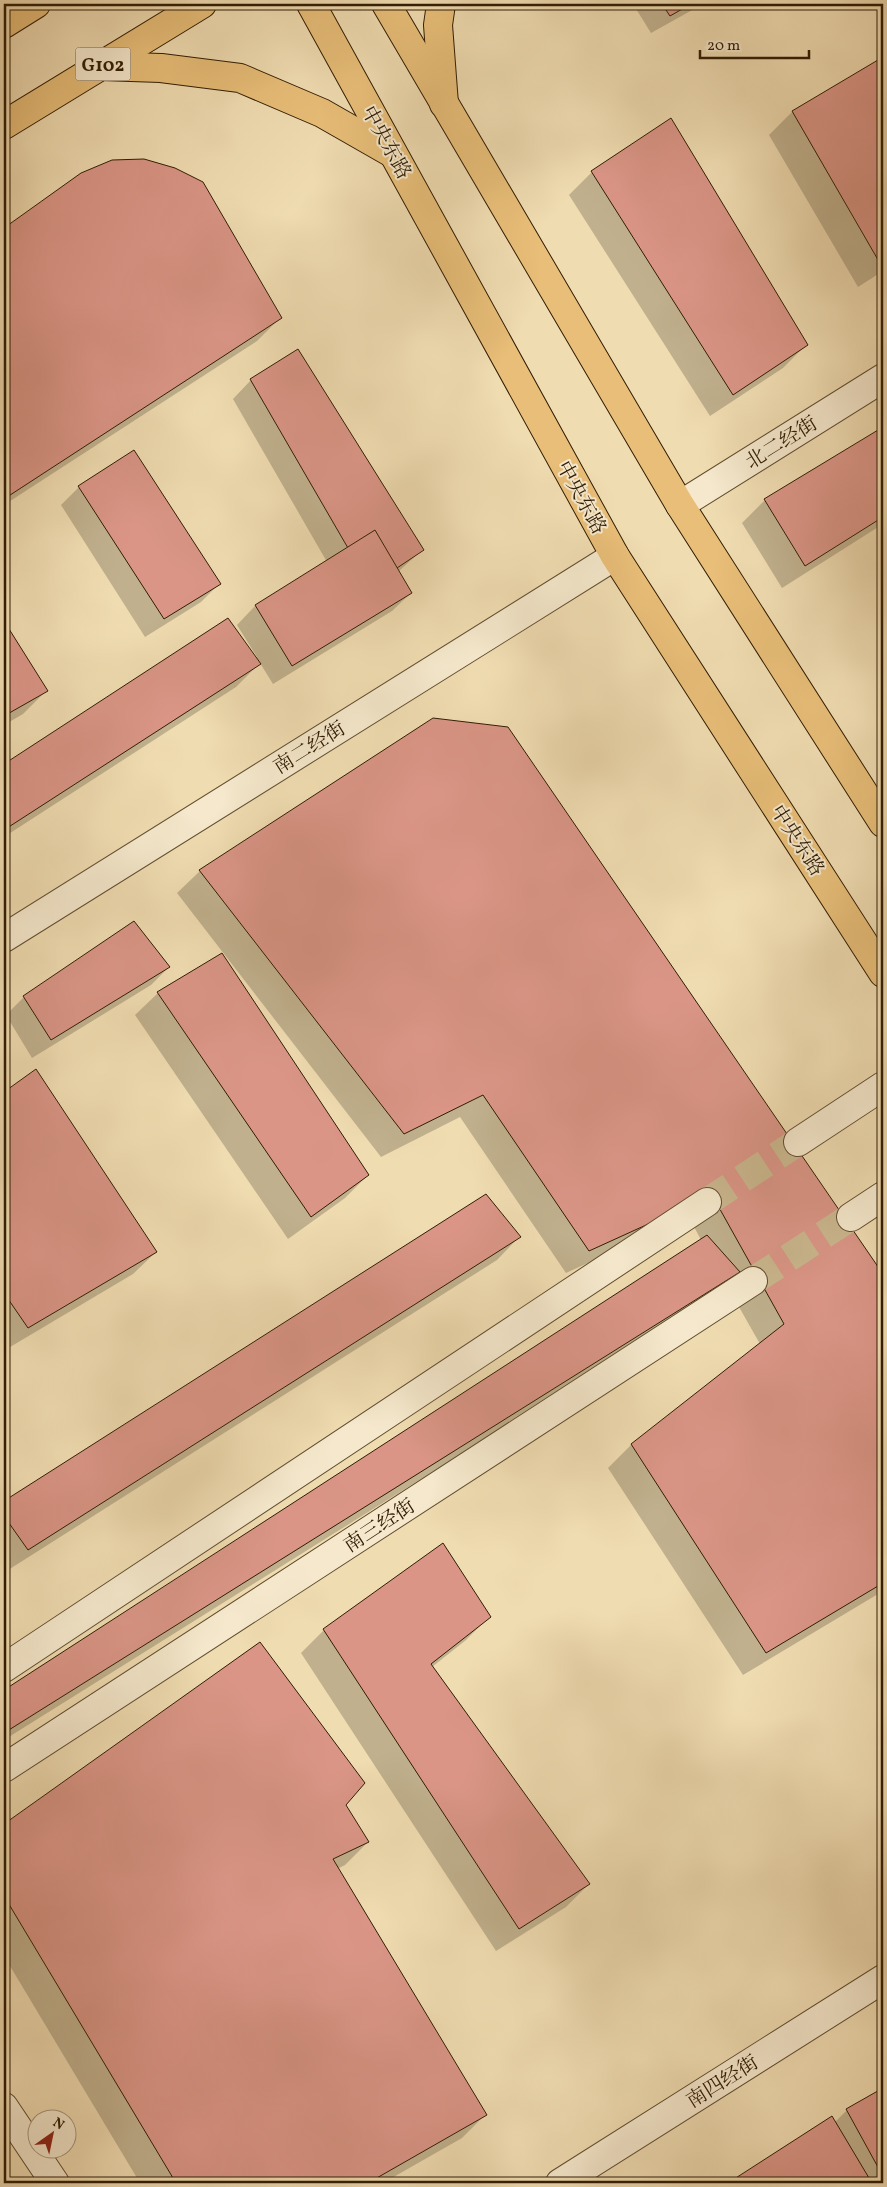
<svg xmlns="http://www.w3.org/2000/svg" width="887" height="2187" viewBox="0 0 887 2187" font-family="Vollkorn,'Noto Serif SC',serif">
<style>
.shadow{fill:#0003}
.building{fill:#da9586;stroke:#311d04}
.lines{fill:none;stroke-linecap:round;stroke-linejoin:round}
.street-tunnel{stroke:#cab68e;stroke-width:28;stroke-dasharray:28 14;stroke-linecap:butt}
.street-casing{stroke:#614d2f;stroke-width:30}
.primary-casing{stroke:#311d04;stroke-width:30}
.highway-casing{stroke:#311d04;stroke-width:30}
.street{stroke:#f5e8cc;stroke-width:28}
.primary{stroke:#e8be78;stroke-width:28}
.highway{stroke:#e8be78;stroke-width:28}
.labels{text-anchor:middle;stroke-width:4;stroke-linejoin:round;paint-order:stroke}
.shield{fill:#f5e8cc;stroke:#6c5a40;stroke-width:1}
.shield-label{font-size:19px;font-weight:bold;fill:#311d04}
.street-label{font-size:20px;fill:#311d04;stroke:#f5e8cc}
</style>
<rect width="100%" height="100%" fill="#f0dcb1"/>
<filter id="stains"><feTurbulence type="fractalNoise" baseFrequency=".004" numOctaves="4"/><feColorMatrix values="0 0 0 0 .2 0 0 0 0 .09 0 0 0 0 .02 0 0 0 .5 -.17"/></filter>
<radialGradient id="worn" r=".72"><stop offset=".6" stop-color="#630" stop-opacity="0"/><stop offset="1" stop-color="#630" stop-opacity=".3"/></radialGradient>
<g class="shadow">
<path d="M633 4H703L651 33Z"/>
<path d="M883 58V271L858 287 769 135 792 112Z"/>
<path d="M592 172 806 345 783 368 710 416 569 195Z"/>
<path d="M81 174 280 318 257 341 4 505V230Z"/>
<path d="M251 380 422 550 399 571 411 593 392 611 273 684 260 663 236 687 4 837V765L228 620 255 658 257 657 237 625 255 606 327 562 233 399Z"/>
<path d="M883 428V524L782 588 742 523 765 500Z"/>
<path d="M79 487 220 583 201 602 145 637 61 505Z"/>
<path d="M4 624 46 691 23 714 4 725Z"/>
<path d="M507 729 883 1276V1591L743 1675 608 1468 631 1445 760 1344 726 1284 715 1295 4 1740V1691L701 1240 689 1217 566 1273 460 1117 381 1157 177 893 200 871Z"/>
<path d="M169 967 151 985 32 1058 6 1015 24 997Z"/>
<path d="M158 993 368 1175 345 1198 288 1239 135 1015Z"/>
<path d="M35 1071 156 1252 133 1274 5 1350 4 1093Z"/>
<path d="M486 1196 519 1237 497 1260 5 1572 4 1503Z"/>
<path d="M443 1544 489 1617 466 1640 432 1667 589 1884 566 1907 496 1951 301 1653 324 1630Z"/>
<path d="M259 1644 344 1805 368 1842 345 1865 337 1869 485 2115 462 2138 383 2183H140L4 1956V1826Z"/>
<path d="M883 2090V2174L870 2183H730L831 2118 834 2123 847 2110Z"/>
</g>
<g class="building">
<path d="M662 4H691L670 16Z"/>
<path d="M883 57V264L881 265 792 111Z"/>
<path d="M671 118 808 345 733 395 591 171Z"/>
<path d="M144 159 175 168 203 182 282 318 4 499V228L81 173 112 160Z"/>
<path d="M298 349 424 550 370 586 250 379Z"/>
<path d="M883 427V517L805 566 764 499Z"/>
<path d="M134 450 221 584 164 619 78 486Z"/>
<path d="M375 530 412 593 292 666 255 605Z"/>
<path d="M228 618 261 664 4 830V764Z"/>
<path d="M4 621 48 691 4 716Z"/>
<path d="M433 718 508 727 883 1274V1583L766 1653 631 1444 784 1324 712 1195 589 1251 483 1095 404 1134 199 870Z"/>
<path d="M134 921 170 967 51 1040 23 996Z"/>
<path d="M222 953 369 1175 311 1217 157 992Z"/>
<path d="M36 1069 157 1252 28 1328 4 1293V1092Z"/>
<path d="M486 1194 521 1237 28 1550 4 1516V1501Z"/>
<path d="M707 1235 740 1272 4 1733V1690Z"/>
<path d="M443 1543 491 1617 431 1664 590 1884 519 1929 323 1629Z"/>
<path d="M260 1642 365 1783 346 1805 369 1842 333 1859 487 2115 368 2183H176L4 1896V1824Z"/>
<path d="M883 2088V2166L879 2169 846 2109Z"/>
<path d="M832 2116 872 2183H728Z"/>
</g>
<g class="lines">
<g class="street-tunnel">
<path d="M707 1202 798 1142"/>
<path d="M753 1281 851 1217"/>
</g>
<g class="street-casing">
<g id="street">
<path d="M680 505 883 378"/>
<path d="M4 938 615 556"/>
<path d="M798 1142 883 1086"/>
<path d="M851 1217 883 1196"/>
<path d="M4 1668 707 1202"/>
<path d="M4 1768 753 1281"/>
<path d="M4 2107 55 2183"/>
<path d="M560 2183 883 1979"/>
</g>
</g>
<g class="primary-casing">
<g id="primary">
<path d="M311 4 615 556 883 973"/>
<path d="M386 4 680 505 883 823"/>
<path d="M101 66 161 68 240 78 322 113 392 153"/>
</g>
</g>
<g class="highway-casing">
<g id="highway">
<path d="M441 4 438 25 444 104"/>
<path d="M4 24 36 4"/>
<path d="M4 125 202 4"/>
</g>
</g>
<use href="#street" class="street"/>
<use href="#primary" class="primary"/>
<use href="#highway" class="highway"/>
</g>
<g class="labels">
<rect class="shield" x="75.5" y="47.5" width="55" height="33" rx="4"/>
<g class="shield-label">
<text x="103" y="71">G102</text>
</g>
<g class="street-label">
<text transform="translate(387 142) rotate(61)" y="7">中央东路</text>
<text transform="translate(781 442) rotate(-32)" y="7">北二经街</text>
<text transform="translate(582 497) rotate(61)" y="7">中央东路</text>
<text transform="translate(309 747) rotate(-32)" y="7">南二经街</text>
<text transform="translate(798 840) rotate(57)" y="7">中央东路</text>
<text transform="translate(379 1525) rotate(-33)" y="7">南三经街</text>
<text transform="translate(722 2081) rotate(-32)" y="7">南四经街</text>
</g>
</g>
<rect width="887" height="2187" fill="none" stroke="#f0dcb1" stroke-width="20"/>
<rect x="5" y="5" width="877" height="2177" fill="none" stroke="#311d04" stroke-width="2.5"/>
<rect x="10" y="10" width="867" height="2167" fill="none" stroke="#311d04"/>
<g transform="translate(52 2134) rotate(33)"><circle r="24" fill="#f5e8cc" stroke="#a7977c"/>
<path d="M0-4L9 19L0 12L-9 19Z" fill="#8f2418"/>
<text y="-8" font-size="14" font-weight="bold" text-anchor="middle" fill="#311d04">N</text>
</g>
<path d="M700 50v8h109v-8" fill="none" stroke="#311d04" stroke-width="2.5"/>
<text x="707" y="50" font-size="15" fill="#311d04" stroke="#f5e8cc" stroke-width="4" paint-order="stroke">20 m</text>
<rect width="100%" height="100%" filter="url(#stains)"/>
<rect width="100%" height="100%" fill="url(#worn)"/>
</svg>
